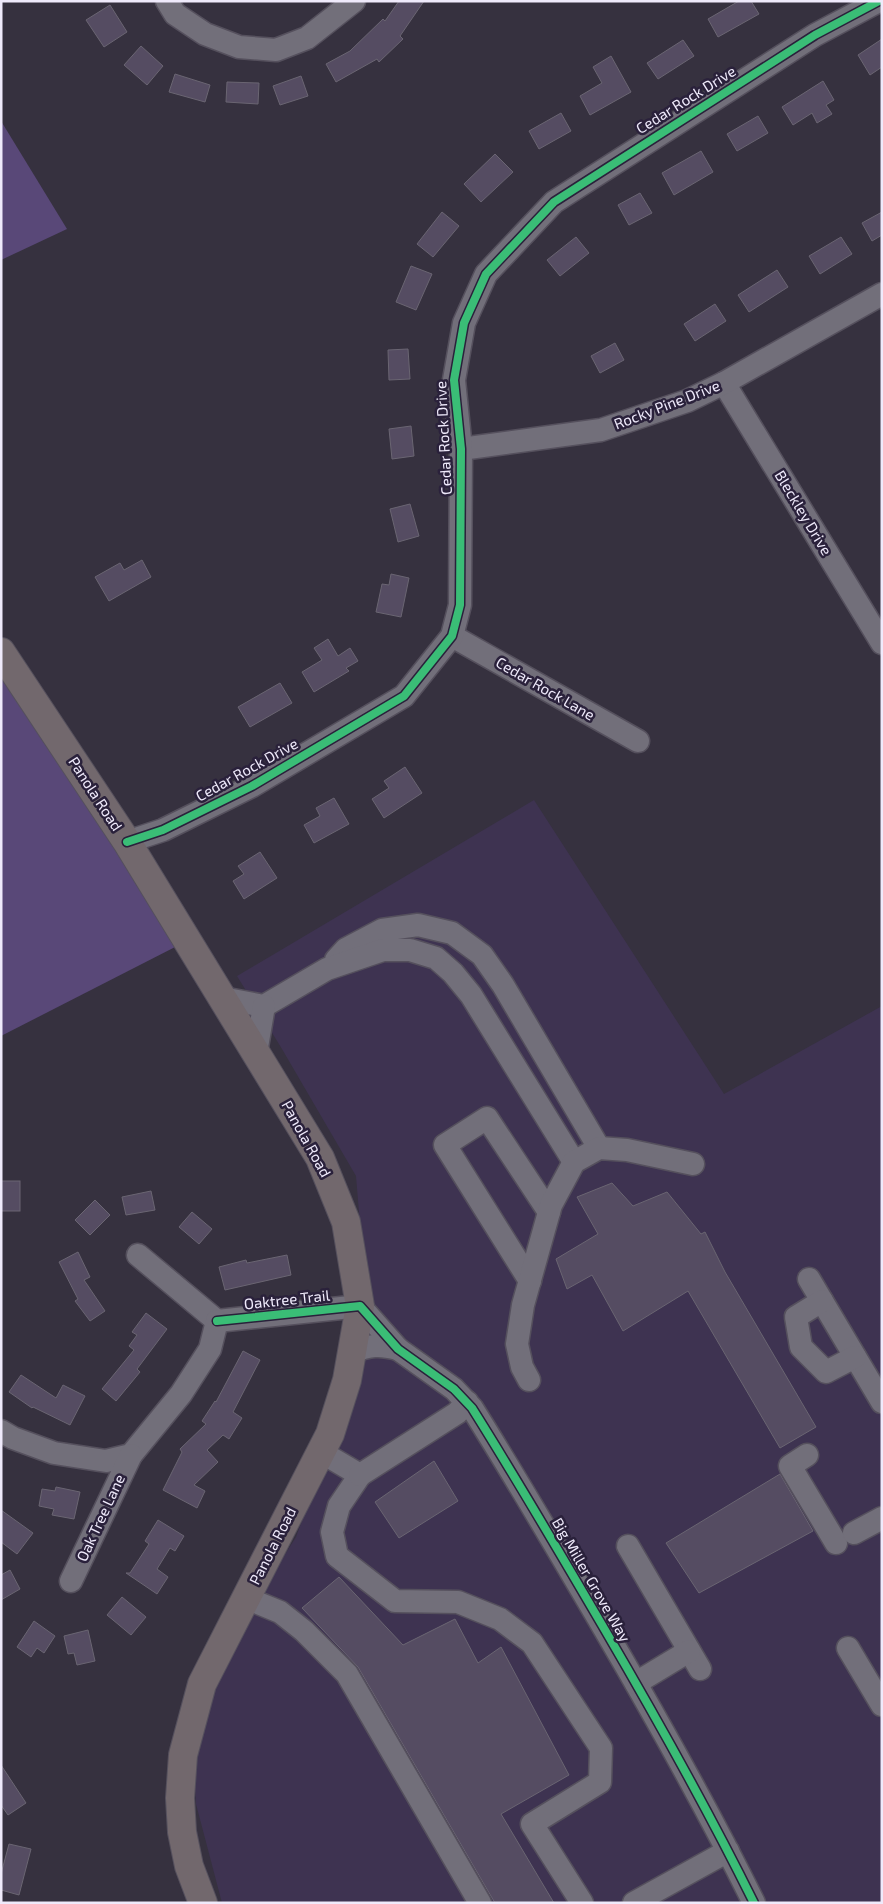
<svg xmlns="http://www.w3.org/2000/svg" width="883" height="1904" viewBox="0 0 883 1904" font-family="'Exo 2',sans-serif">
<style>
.built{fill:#3e3351}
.green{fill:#594878}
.building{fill:#554c62;stroke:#6a6572}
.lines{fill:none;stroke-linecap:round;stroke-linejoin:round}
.minor-casing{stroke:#55505d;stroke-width:25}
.major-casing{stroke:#55505d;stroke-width:30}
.minor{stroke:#726f7a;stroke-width:22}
.major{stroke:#72686d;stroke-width:28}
.cycleway-casing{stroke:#2a213b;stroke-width:11}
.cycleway{stroke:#3abd76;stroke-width:8}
.labels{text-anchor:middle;stroke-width:5;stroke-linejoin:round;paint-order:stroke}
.street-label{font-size:15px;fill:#efeafb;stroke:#2a213b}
</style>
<rect width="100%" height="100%" fill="#36313f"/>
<path class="built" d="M534 800 724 1094 882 1006V1903H222L196 1804 190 1705 296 1537 315 1485 366 1296 356 1176 282 1049 237 976Z"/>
<g class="green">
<path d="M1 121 67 229 1 260Z"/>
<path d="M1 672 179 945 1 1036Z"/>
</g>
<g class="building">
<path d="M399 1H424L400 36 403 39 379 62 377 59 336 82 326 64 350 51 383 19 385 21Z"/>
<path d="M739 1H751L759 14 718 37 708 19Z"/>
<path d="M110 5 127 32 104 47 86 20Z"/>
<path d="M882 39V67L870 75 858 55Z"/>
<path d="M683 40 694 56 658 79 647 63Z"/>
<path d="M141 46 163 66 147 85 124 65Z"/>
<path d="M611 56 631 92 590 115 580 96 602 83 593 67Z"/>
<path d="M175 74 210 85 205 102 169 92Z"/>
<path d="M301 76 308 96 280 105 273 86Z"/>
<path d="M823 81 834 100 826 105 832 114 817 123 812 113 793 125 782 107Z"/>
<path d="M227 82 259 83 258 104 226 102Z"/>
<path d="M561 113 571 131 539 149 529 131Z"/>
<path d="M758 116 768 133 737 151 727 134Z"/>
<path d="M701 151 713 172 674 195 662 173Z"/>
<path d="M495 154 513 172 481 202 464 184Z"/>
<path d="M640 193 652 213 629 225 618 205Z"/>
<path d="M442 212 459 226 433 257 417 244Z"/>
<path d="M882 212V235L872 241 862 223Z"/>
<path d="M576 237 589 253 560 276 547 260Z"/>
<path d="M841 237 852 254 820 274 809 256Z"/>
<path d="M411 266 432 274 416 310 396 302Z"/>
<path d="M777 270 788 287 749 312 738 295Z"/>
<path d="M715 304 726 321 695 341 684 324Z"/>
<path d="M615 343 624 360 600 373 591 356Z"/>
<path d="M408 349 410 379 389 380 388 350Z"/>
<path d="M411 426 414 456 392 459 389 429Z"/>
<path d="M410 504 419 536 398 542 390 509Z"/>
<path d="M142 560 151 577 109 601 95 577 120 563 124 570Z"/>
<path d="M391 574 409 578 401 617 376 612 382 584 389 585Z"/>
<path d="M328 639 338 656 350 648 358 661 346 668 349 671 314 692 302 672 322 660 314 648Z"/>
<path d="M280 683 292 703 250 727 238 707Z"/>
<path d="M405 767 422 793 384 818 372 799 389 788 384 781Z"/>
<path d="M334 798 349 824 314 843 304 825 320 816 316 808Z"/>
<path d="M260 852 277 878 244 899 233 881 244 874 238 866Z"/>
<rect x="1" y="1181" width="19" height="30"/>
<path d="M612 1183 633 1206 667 1192 701 1234 705 1232 725 1272 816 1427 780 1448 688 1291 623 1331 592 1275 567 1289 556 1259 598 1234 577 1197Z"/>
<path d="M151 1191 155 1210 126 1215 122 1197Z"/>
<path d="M95 1200 110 1215 90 1235 75 1220Z"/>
<path d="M192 1212 212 1229 199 1244 179 1227Z"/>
<path d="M78 1252 90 1277 84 1280 105 1311 90 1321 75 1301 78 1299 59 1262Z"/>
<path d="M287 1255 291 1275 225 1290 219 1267 246 1260 247 1263Z"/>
<path d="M146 1313 167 1329 137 1369 140 1372 116 1401 102 1389 134 1350 129 1346 137 1335 132 1332Z"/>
<path d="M243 1351 260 1360 233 1412 242 1418 229 1439 223 1435 207 1450 218 1462 194 1485 205 1491 197 1508 163 1490 182 1452 180 1449 206 1424 202 1421 215 1401 216 1402Z"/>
<path d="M21 1375 56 1398 63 1385 85 1396 70 1425 33 1407 32 1408 9 1392Z"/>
<path d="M434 1461 458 1501 399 1538 375 1502Z"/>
<path d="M780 1474 813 1531 699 1593 666 1543Z"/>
<path d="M56 1487 80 1492 74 1519 52 1515 54 1509 39 1506 42 1489 55 1491Z"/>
<path d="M1 1510 33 1533 17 1554 1 1542Z"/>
<path d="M158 1520 184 1536 175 1551 170 1548 157 1569 168 1577 157 1594 126 1573H130L149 1544 145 1541Z"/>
<path d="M10 1570 20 1589 1 1600V1575Z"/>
<path d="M339 1577 403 1645 455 1619 478 1663 501 1647 569 1775 501 1814 554 1903H495L358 1667 302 1608Z"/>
<path d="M122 1597 146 1617 131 1635 107 1615Z"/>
<path d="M34 1621 55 1636 44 1653 37 1648 31 1657 17 1647Z"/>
<path d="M88 1630 95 1661 77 1665 74 1653 68 1654 64 1636Z"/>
<path d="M1 1765 26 1803 8 1815 1 1805Z"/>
<path d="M9 1844 31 1849 19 1895 1 1890V1874Z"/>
</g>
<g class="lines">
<g class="minor-casing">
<g id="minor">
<path d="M167 1 175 14 205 34 239 47 276 50 307 38 354 1"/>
<path d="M724 383 882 643"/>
<path d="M461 449 601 430 687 401 724 383 882 294"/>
<path d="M452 636 638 741"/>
<path d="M127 842 163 830 252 786 404 696 452 636 460 605 461 449 454 380 464 323 486 274 554 202 815 35 879 1"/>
<path d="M336 960 346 949 382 930 418 925 452 933 482 955 503 985 599 1148"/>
<path d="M222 998 264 1006 327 969 383 950H410L436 958 453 973 471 995 574 1162"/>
<path d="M256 1053 264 1006"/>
<path d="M138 1255 217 1321"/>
<path d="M809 1279 882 1402"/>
<path d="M530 1281 445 1145 487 1118 549 1212"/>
<path d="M822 1301 796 1317 801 1347 826 1372 855 1357"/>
<path d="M217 1321 360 1306 398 1349 454 1389 472 1408C518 1481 561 1555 605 1630 657 1719 708 1810 754 1903"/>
<path d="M352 1352C370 1345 379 1344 398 1349"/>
<path d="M529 1380 522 1367 517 1344 523 1305 551 1205 574 1162 599 1148 627 1150 693 1164"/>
<path d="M1 1431 13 1438 54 1453 106 1461 131 1455 181 1394 210 1349 217 1321"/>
<path d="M321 1452 360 1475 339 1506 332 1532 337 1556 395 1601 458 1602 500 1619 532 1643 601 1748 600 1782 532 1824 582 1903"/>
<path d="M807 1455 790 1466 836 1543"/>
<path d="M360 1475 457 1413 467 1402"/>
<path d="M854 1533 882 1518"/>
<path d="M628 1546 700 1669"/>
<path d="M71 1581 131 1455"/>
<path d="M246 1598 280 1612 304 1631 347 1674 480 1903"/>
<path d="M848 1648 882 1705"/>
<path d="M636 1683 689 1651"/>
<path d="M634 1903 728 1851"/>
</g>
</g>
<g class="major-casing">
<path id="major" d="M1 652 127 842 320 1158 346 1222 360 1306 347 1380 330 1434 202 1684 183 1755 180 1798 182 1832 189 1866 203 1903"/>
</g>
<use href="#minor" class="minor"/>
<use href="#major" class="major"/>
<g class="cycleway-casing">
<g id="cycleway">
<path d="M127 842 163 830 252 786 404 696 452 636 460 605 461 449 454 380 464 323 486 274 554 202 815 35 879 1"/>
<path d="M217 1321 360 1306 398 1349 454 1389 472 1408C518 1481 561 1555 605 1630 657 1719 708 1810 754 1903"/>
</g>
</g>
<use href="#cycleway" class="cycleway"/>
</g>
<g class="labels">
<g class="street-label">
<text transform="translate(686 100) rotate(-32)" y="5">Cedar Rock Drive</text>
<text transform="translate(667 405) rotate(-21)" y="5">Rocky Pine Drive</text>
<text transform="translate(444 438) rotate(-93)" y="5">Cedar Rock Drive</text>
<text transform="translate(803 513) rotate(59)" y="5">Bleckley Drive</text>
<text transform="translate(545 689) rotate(30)" y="5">Cedar Rock Lane</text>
<text transform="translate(247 770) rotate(-29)" y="5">Cedar Rock Drive</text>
<text transform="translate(95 794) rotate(57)" y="5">Panola Road</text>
<text transform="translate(306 1139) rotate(61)" y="5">Panola Road</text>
<text transform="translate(287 1300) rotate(-6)" y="5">Oaktree Trail</text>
<text transform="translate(101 1518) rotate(-65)" y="5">Oak Tree Lane</text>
<text transform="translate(273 1546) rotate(-63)" y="5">Panola Road</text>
<text transform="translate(591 1580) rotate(60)" y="5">Big Miller Grove Way</text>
</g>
</g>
<rect width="883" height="1904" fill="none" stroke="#efeafb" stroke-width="5"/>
</svg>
